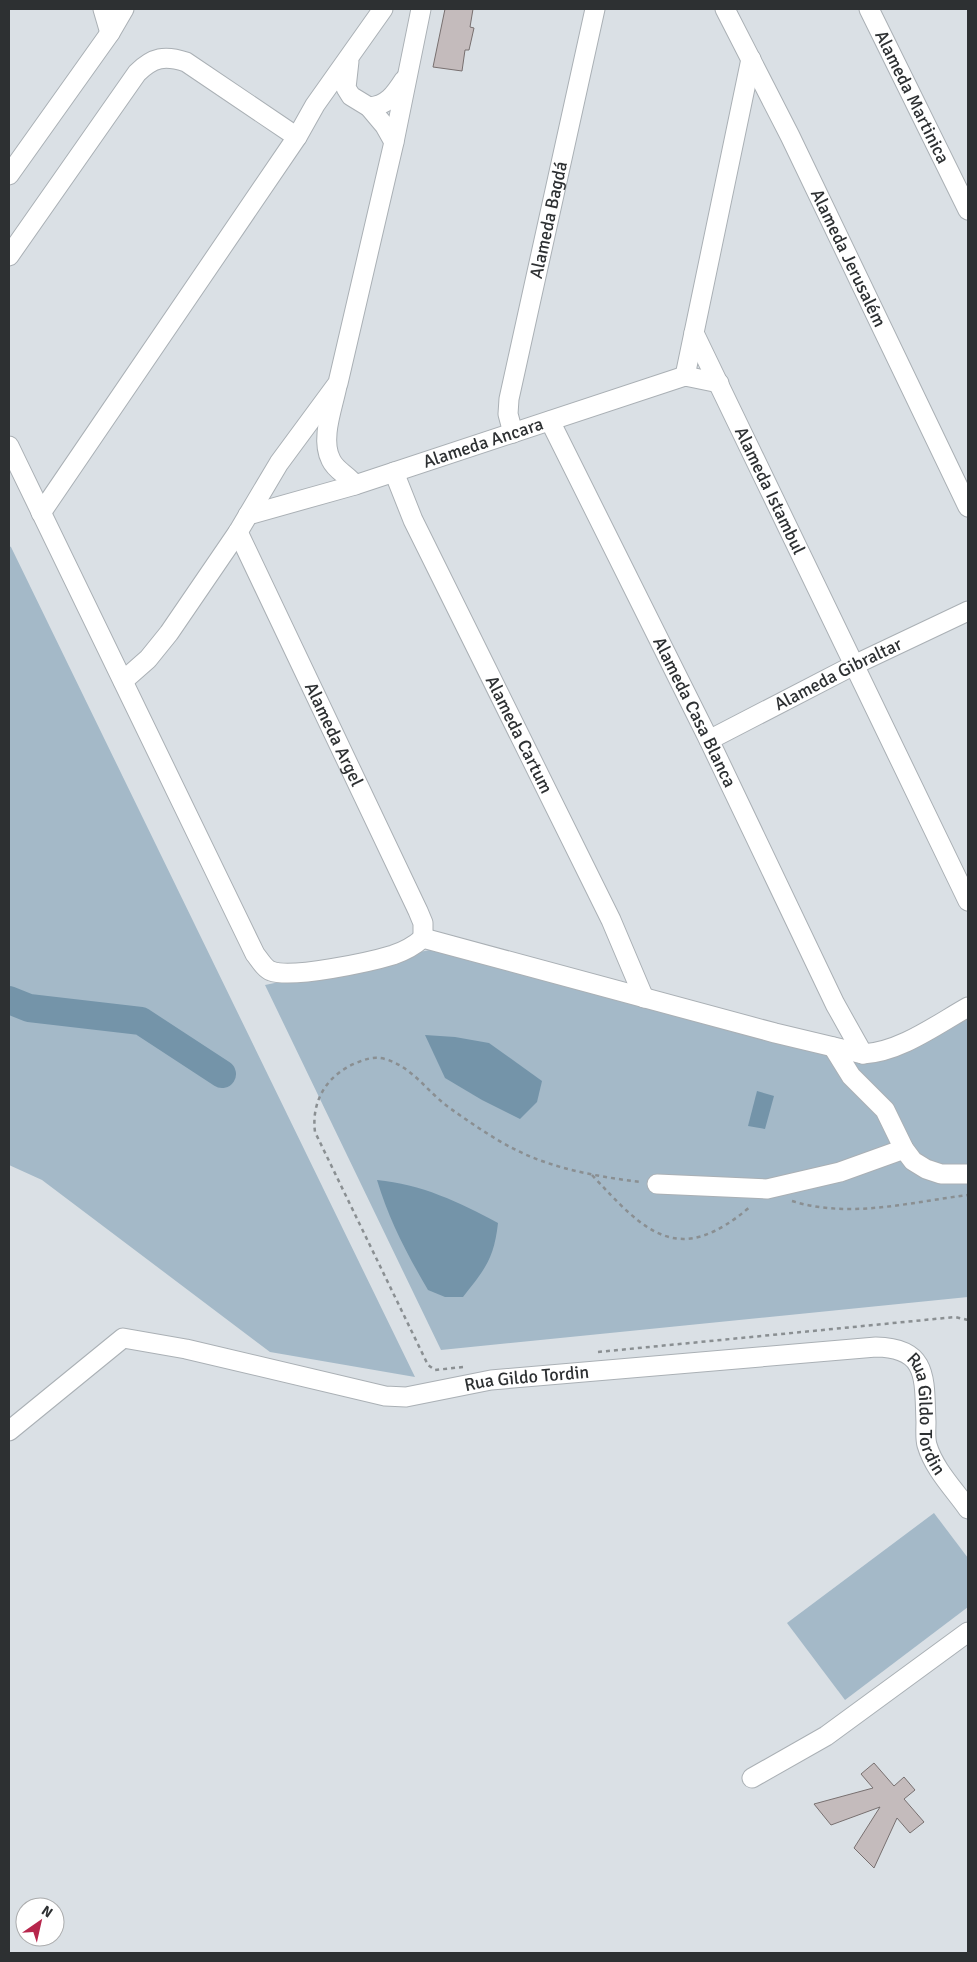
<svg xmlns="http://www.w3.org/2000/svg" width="977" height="1962" viewBox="0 0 977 1962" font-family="Signika,sans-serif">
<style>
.green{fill:#a4b9c8}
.water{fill:#7494a9}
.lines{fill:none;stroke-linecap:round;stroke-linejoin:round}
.river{stroke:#7494a9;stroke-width:28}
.building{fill:#c4bbbc;stroke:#787070}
.minor-casing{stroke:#aab0b5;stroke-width:21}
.path{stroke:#8a8f92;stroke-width:2.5;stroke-dasharray:4 4;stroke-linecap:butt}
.minor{stroke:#fff;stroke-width:19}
.labels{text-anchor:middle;stroke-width:4;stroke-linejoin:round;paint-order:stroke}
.street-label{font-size:18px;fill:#2d3032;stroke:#fff}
</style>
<rect width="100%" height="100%" fill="#dae0e5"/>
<g class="green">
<path d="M9 546 11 547 415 1377 270 1352 42 1180 9 1165Z"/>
<path d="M434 949 884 1061 968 1019V1297L441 1350 265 985Z"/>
<path d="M934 1513 968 1558V1607L845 1700 787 1623Z"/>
</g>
<g class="water">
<path d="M425 1035 455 1037 489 1043 542 1081 537 1102 520 1119 482 1100 445 1078Z"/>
<path d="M757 1091 774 1096 765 1129 748 1126Z"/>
<path d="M377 1180C421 1184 459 1202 498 1223 494 1259 485 1269 463 1297H445L428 1290C407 1254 389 1220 377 1180Z"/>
</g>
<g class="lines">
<path class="river" d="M9 1000 29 1008 141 1021 222 1074"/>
</g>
<g class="building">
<path d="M445 9H473L470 27 474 28 469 50H465L462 71 433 67Z"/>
<path d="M874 1763 894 1786 904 1777 915 1790 904 1799 924 1822 910 1833 897 1818 874 1868 854 1848 880 1807 831 1825 814 1804 873 1788 861 1774Z"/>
</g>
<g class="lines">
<g class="minor-casing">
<g id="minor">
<path d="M103 9 110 33"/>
<path id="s1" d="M725 9 790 136 968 507"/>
<path id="s2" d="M869 9 968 210"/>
<path d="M349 61 346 88 351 96 369 107 385 126 394 142"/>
<path d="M369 107C387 106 395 94 404 80"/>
<path d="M9 175 110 33 124 9"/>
<path d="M9 256 137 73C153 57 165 55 186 62L297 137"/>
<path id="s3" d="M694 333 968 901"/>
<path d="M685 376 751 59"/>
<path d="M337 386C333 407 320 439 331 460 336 471 348 475 355 485"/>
<path id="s4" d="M550 421 709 740 835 1004 863 1054"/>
<path id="s5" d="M513 433 508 414 509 399 595 9"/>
<path d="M9 446 255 954C259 959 265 969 271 971 292 979 370 962 393 955 405 951 414 946 423 938"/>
<path id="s6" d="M394 472 413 520 611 920 644 998"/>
<path d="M41 513 297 137 315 105 383 9"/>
<path id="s7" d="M248 515 355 485 685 376 719 383"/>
<path id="s8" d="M238 532 418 911 423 923V938"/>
<path d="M123 681 148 659 169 633 238 532 279 463 338 383 394 142 421 9"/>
<path id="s9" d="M709 740 854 665 968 611"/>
<path d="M423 938 775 1033 863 1054C900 1052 936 1025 968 1007"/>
<path d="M833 1047 851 1076 885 1110 904 1149 913 1161 926 1169 941 1174H968"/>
<path d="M657 1184 767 1189 840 1172 904 1149"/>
<path id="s10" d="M9 1431 123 1338 186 1349 385 1396 406 1397 491 1380 876 1347C929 1348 924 1379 926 1422 926 1429 925 1438 927 1445 934 1469 954 1489 968 1509"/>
<path d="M752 1778 826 1736 968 1632"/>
</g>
</g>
<g class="path">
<path d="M592 1175C645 1232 678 1269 751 1206"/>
<path d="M792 1201C849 1219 911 1202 968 1195"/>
<path d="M598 1352 955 1317 968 1320"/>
<path d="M463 1367 435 1370 428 1365 315 1132C311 1101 327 1075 356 1063 366 1059 374 1056 385 1059 413 1067 428 1093 451 1109 471 1123 494 1139 516 1150 554 1169 599 1177 641 1182"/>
</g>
<use href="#minor" class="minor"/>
</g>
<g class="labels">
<g class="street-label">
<text dy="6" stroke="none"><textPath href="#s2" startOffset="98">Alameda Martinica</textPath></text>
<text dy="6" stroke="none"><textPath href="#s5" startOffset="218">Alameda Bagdá</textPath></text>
<text dy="6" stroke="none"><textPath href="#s1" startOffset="278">Alameda Jerusalém</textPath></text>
<text dy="6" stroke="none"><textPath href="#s7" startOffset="246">Alameda Ancara</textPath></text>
<text dy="6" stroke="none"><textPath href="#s3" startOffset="175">Alameda Istambul</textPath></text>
<text dy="6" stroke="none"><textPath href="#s9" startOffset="145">Alameda Gibraltar</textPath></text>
<text dy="6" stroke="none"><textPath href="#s4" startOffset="325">Alameda Casa Blanca</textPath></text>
<text dy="6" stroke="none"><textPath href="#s8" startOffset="224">Alameda Argel</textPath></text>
<text dy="6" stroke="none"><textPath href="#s6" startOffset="291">Alameda Cartum</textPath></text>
<text dy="6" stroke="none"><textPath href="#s10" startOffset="559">Rua Gildo Tordin</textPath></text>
<text dy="6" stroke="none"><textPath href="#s10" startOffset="1008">Rua Gildo Tordin</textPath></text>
</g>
</g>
<rect width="977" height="1962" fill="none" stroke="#2d3032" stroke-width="20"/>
<g transform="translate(40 1922) rotate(34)"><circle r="24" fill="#ffffff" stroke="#abacad"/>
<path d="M0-4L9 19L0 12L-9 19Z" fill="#b7264c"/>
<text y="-8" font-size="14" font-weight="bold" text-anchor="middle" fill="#2d3032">N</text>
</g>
</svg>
